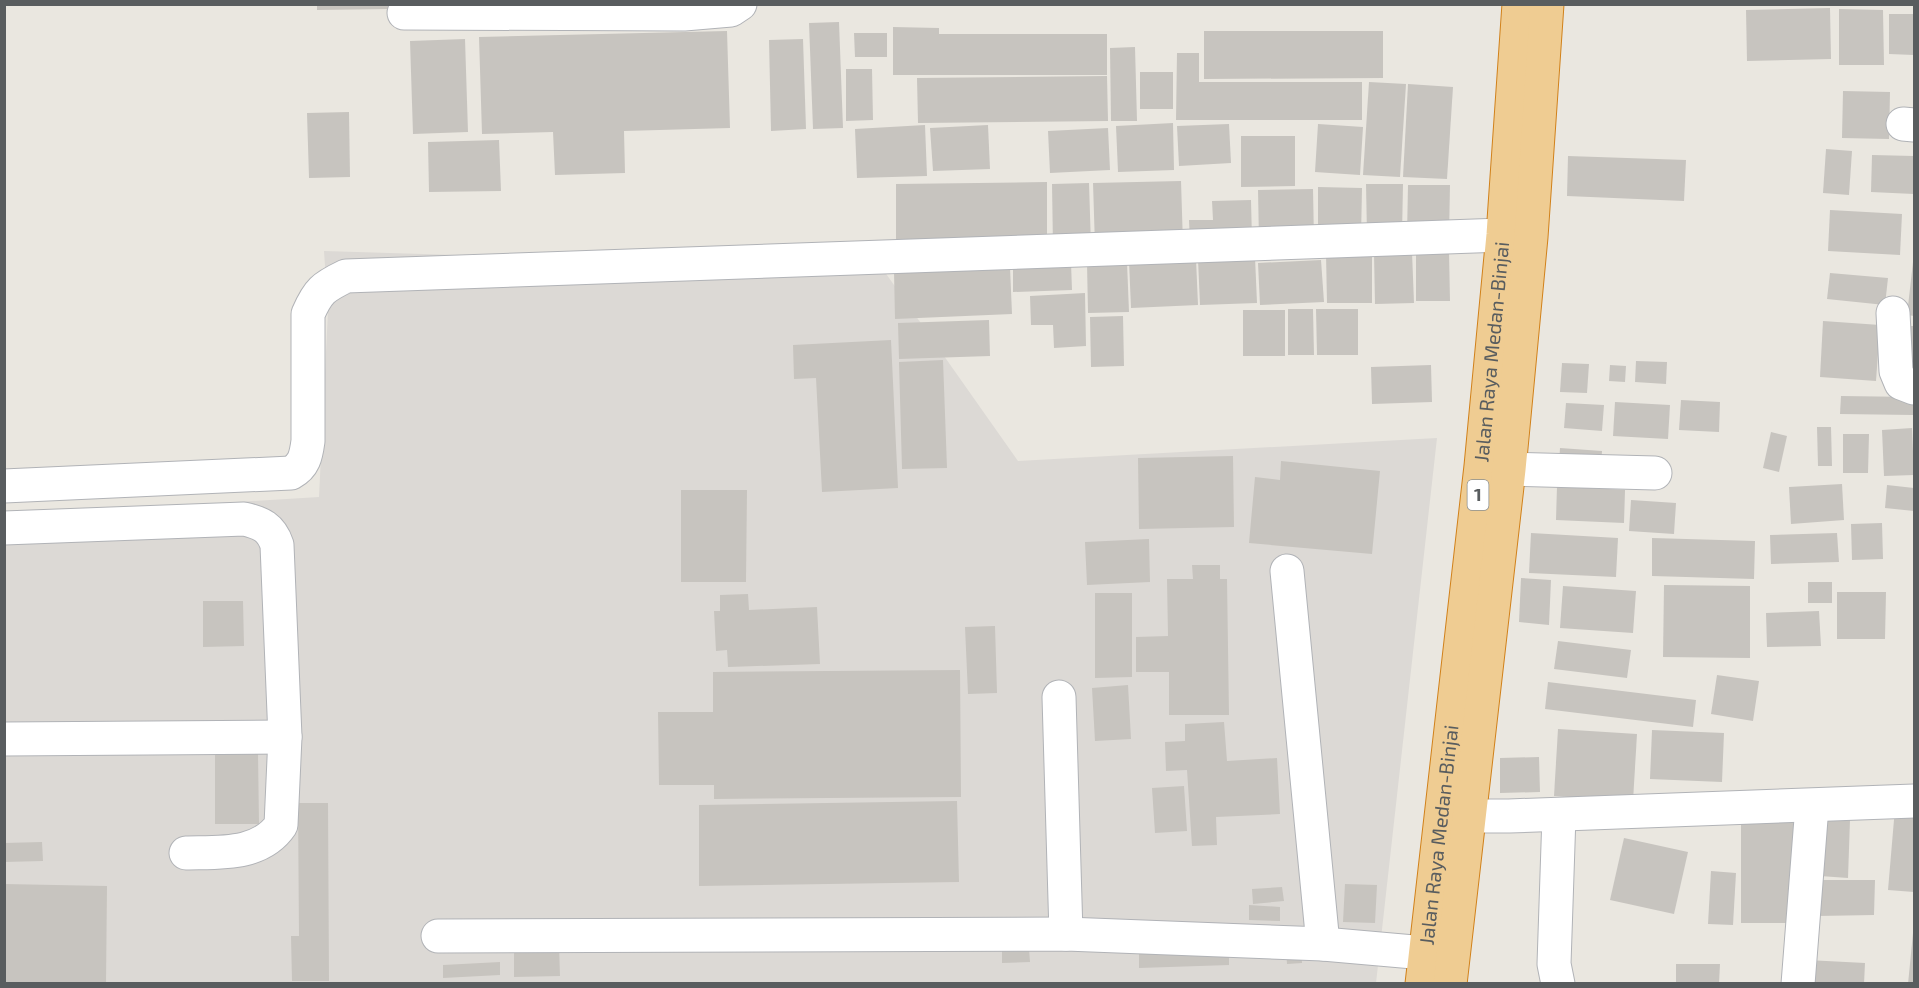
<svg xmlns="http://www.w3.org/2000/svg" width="1919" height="988" viewBox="0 0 1919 988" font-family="'Exo 2',sans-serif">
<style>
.industrial{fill:#dcd9d5}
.building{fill:#c7c4bf}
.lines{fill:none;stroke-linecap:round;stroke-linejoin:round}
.minor-casing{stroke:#b1b3b7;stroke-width:35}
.highway-casing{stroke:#d1811a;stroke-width:35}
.minor{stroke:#fff;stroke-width:33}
.highway{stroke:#efcc92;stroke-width:33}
.labels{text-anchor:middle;stroke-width:5;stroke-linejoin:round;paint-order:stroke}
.shield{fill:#fff;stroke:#8b8e8f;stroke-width:1.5}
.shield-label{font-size:18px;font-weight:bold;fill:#595d5f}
.street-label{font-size:20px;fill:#595d5f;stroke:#fff}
</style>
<rect width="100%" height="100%" fill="#eae7e0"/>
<path class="industrial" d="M324 251 882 268 1018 461 1437 438 1376 983 5 984V516L319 497 328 311Z"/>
<g class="building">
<path d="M317 4H390V9L317 10Z"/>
<path d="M1830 8 1831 59 1747 61 1746 10Z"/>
<path d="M1839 9 1883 10 1884 65H1839Z"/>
<path d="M1889 14H1914V55L1889 54Z"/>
<path d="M839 22 843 128 813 129 809 23Z"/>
<path d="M893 27 939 28V34H1107V75H893Z"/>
<path d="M727 31 730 128 624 131 625 173 555 175 553 132 482 134 479 37Z"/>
<path d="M1204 31H1383V78L1204 79Z"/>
<path d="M854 33H887V57H855Z"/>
<path d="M465 39 468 132 413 134 410 41Z"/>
<path d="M803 39 806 129 771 131 769 40Z"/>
<path d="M1135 47 1137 121H1111L1110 48Z"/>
<path d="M1177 53H1199V82H1362V120H1176Z"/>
<path d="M846 69H872L873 120 846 121Z"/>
<rect x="1140" y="72" width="33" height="37"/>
<path d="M1107 76 1108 121 918 123 917 78Z"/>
<path d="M1369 82 1406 84 1400 177 1363 175Z"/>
<path d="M1408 84 1453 87 1447 179 1403 177Z"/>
<path d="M1843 91 1890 92 1889 139 1842 138Z"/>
<path d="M349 112 350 177 309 178 307 113Z"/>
<path d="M1173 123 1174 170 1118 172 1116 126Z"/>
<path d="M1229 124 1231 163 1179 166 1177 126Z"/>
<path d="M1318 124 1363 127 1360 175 1315 172Z"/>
<path d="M925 125 927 176 857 178 855 129Z"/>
<path d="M988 125 990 169 933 171 930 128Z"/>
<path d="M1108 128 1110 170 1050 173 1048 131Z"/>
<path d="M1241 136H1295V186L1241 187Z"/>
<path d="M499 140 501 191 429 192 428 142Z"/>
<path d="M1826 149 1852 151 1849 195 1823 193Z"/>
<path d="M1872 155 1914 156V194L1871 192Z"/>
<path d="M1568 156 1686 160 1684 201 1567 196Z"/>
<path d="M1181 181 1183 244 1095 246 1093 183Z"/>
<path d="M1047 182V247L896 249V184Z"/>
<path d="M1089 183 1091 246 1053 247 1052 184Z"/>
<path d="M1366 184H1403L1402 235H1367Z"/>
<path d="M1408 185H1450L1449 236 1407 235Z"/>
<path d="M1318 187 1362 188 1361 238 1318 239Z"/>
<path d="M1313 189 1314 240 1259 241 1258 190Z"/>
<path d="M1251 200 1252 240 1190 242 1189 220H1213L1212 201Z"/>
<path d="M1830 210 1902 214 1900 255 1828 251Z"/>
<path d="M1416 251H1449L1450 301H1416Z"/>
<path d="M1412 252 1414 303 1375 304 1374 253Z"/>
<path d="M1372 253V303H1327L1326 254Z"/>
<path d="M1255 257 1257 303 1200 305 1198 259Z"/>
<path d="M1196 259 1198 305 1131 308 1129 261Z"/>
<path d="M1321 260 1324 302 1260 305 1258 263Z"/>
<path d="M1127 262 1129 312 1088 313 1087 263Z"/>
<path d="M1913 262H1914V316L1907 315Z"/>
<path d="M1071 263 1072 290 1013 292V265Z"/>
<path d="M1010 267 1012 314 895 319 894 271Z"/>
<path d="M1830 273 1888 278 1885 305 1827 299Z"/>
<path d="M1085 293 1086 346 1054 348 1053 325H1031L1030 296Z"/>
<path d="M1288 309H1313L1314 355H1288Z"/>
<path d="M1316 309H1358V355H1317Z"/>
<rect x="1243" y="310" width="42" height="46"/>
<path d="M1123 316 1124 366 1091 367 1090 317Z"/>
<path d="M989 320 990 356 899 359 898 323Z"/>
<path d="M1823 321 1880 325 1876 381 1820 377Z"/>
<path d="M1908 326H1914V375H1906Z"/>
<path d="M891 340 898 488 822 492 816 378 794 379 793 345Z"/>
<path d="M943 360 947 468 902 469 899 362Z"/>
<path d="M1636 361 1667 362 1666 384 1635 382Z"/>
<path d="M1562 363 1589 364 1587 393 1560 392Z"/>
<path d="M1431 365 1432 402 1372 404 1371 367Z"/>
<path d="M1610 365 1626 366 1625 382 1609 381Z"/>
<path d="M1841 396 1914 397 1913 415 1840 414Z"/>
<path d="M1681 400 1720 402 1719 432 1679 430Z"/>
<path d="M1615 402 1670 405 1668 439 1613 436Z"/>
<path d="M1566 403 1604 405 1602 431 1564 428Z"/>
<path d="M1817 427H1831L1832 466H1818Z"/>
<path d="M1912 428 1914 475 1884 476 1882 430Z"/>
<path d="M1771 432 1787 436 1779 472 1763 468Z"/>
<path d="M1843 434H1869L1868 473H1843Z"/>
<path d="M1560 448 1602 451 1601 467 1559 464Z"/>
<path d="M1233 456 1234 527 1139 529 1138 458Z"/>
<path d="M1281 461 1380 471 1372 554 1249 543 1255 477 1280 480Z"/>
<path d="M1842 484 1844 520 1791 524 1789 487Z"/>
<path d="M1887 485 1914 488V511L1885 508Z"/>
<path d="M1557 486 1625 490 1624 523 1556 520Z"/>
<path d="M681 490H747L746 582H681Z"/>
<path d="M1631 500 1676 503 1674 534 1629 531Z"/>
<path d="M1882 523 1883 559 1852 560 1851 524Z"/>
<path d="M1531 533 1618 538 1616 577 1529 573Z"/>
<path d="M1837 533 1839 562 1771 564 1770 535Z"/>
<path d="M1652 538 1755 541 1754 579 1652 576Z"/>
<path d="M1149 539 1150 582 1087 585 1085 542Z"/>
<path d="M1192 565H1220V579H1227L1229 715H1169V672H1136V637L1168 636 1167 579H1193Z"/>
<path d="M1521 578 1551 580 1549 625 1519 622Z"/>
<rect x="1808" y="582" width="24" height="21"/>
<path d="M1664 585 1750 586V658L1663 657Z"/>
<path d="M1563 586 1636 591 1633 633 1560 628Z"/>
<path d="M1837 592H1886L1885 639H1837Z"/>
<path d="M1095 593H1132V677L1095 678Z"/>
<path d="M748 594 749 610 817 607 820 664 728 667 727 650 716 651 714 611H720V595Z"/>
<path d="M203 601H243L244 646 203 647Z"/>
<path d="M1819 611 1821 646 1767 647 1766 613Z"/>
<path d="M995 626 997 693 968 694 965 627Z"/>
<path d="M1558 641 1631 650 1627 678 1554 669Z"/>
<path d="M960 670 961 797 714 799V785H659L658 712H713V672Z"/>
<path d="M1717 675 1759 681 1753 721 1711 714Z"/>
<path d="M1548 682 1696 700 1693 727 1545 709Z"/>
<path d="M1128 685 1131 739 1095 741 1092 688Z"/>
<path d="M1224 722 1227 761 1277 758 1280 814 1216 817 1217 845 1192 846 1187 770 1166 771 1165 742 1185 741V724Z"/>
<path d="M1558 729 1637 734 1633 801 1554 796Z"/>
<path d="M1652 730 1724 733 1722 782 1650 779Z"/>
<path d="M215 753H258L259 824H215Z"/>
<path d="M1539 757 1540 792 1500 793V758Z"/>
<path d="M1184 786 1187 831 1155 833 1152 788Z"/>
<path d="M957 801 959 882 699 886V805Z"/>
<path d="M298 803H328L329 981H292L291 936H299Z"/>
<path d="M1895 808 1914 810V892L1888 890Z"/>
<path d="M1741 816H1802L1801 923H1741Z"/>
<path d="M1822 819 1850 820 1848 878 1820 876Z"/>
<path d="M1624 838 1688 852 1674 914 1610 900Z"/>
<path d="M42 842 43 861 4 862V843Z"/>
<path d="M1711 871 1736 873 1733 925 1708 924Z"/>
<path d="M1817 880H1875L1874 915 1817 916Z"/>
<path d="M4 884 107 886 106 984H4Z"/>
<path d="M1345 884 1377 885 1375 923 1343 922Z"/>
<path d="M1282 887 1284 901 1253 904 1252 889Z"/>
<path d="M1249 905 1280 907V921L1249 920Z"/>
<path d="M1913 933H1914V984H1908Z"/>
<path d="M1229 944V965L1139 968V947Z"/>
<path d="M559 945 560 976 514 977V946Z"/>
<path d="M1301 948 1302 963 1287 964 1286 949Z"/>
<path d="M1002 949H1029L1030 962 1002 963Z"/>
<path d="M1807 960 1865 963 1864 984H1806Z"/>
<path d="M500 962V975L443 978V965Z"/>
<path d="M1676 964H1720L1719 984H1676Z"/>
</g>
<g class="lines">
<g class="minor-casing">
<g id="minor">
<path d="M404 13 684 14 731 10 740 4"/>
<path d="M1903 124 1914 125"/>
<path d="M1893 313 1896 371 1901 383 1914 388"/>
<path d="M1509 469 1655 473"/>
<path d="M4 486 291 473C304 466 306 456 308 441V314C318 291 323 287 346 276L1503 235"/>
<path d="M4 528 244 519C261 523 271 527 277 545L285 737 281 825C260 856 219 852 186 853"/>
<path d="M1287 571 1323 944"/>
<path d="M1059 697 1066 934"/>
<path d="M4 739 285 737"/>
<path d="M1443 813 1471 816H1509L1914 801"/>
<path d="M438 936 1066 934 1323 944 1425 953"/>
<path d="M1558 984 1554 964 1559 815"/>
<path d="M1798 984 1812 806"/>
</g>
</g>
<g class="highway-casing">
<g id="highway">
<path id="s1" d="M1422 984 1481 466 1503 235 1519 4"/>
<path d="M1450 984 1509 469 1531 237 1547 4"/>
</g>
</g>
<use href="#minor" class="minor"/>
<use href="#highway" class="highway"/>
</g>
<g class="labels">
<rect class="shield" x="1467.5" y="480" width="21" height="30" rx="4.5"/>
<g class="shield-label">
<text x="1478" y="501">1</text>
</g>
<g class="street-label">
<text dy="7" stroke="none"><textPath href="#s1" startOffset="636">Jalan Raya Medan-Binjai</textPath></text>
<text dy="7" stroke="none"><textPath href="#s1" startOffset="150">Jalan Raya Medan-Binjai</textPath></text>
</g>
</g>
<rect width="1919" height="988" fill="none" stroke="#595d5f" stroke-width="12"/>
</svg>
